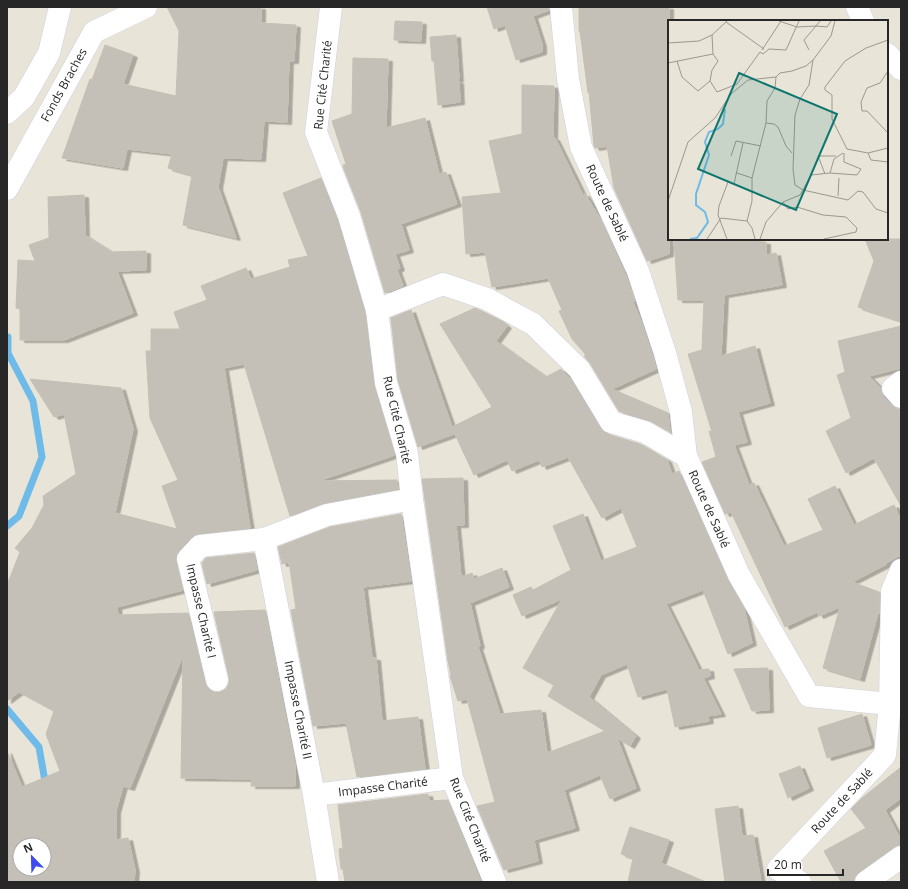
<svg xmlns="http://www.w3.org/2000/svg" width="908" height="889" viewBox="0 0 908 889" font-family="'Open Sans',sans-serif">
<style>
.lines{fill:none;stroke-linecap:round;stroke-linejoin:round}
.stream{stroke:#6ebae8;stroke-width:7}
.building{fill:#c4c0b8;stroke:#c4c0b3;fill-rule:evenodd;filter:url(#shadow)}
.minor-casing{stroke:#cecfe0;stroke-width:23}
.minor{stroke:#fff;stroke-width:22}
.labels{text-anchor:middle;stroke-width:4;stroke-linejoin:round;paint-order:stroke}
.street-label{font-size:12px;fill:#272727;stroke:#fff}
.inset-river{fill:none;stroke:#6ebae8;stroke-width:2}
.inset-road{fill:none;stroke:#9b9891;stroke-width:1}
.view{fill:#0f766e;fill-opacity:0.15;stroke:#0f766e;stroke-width:2}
.inset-edge{fill:none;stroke:#272727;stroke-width:2}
</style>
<defs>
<filter id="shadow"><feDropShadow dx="4.5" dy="2.5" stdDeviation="0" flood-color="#0004"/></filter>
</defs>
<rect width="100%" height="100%" fill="#e9e4d8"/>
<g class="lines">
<g class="stream">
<path d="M7 526 19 516 42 457 33 401 8 353V337"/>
<path d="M7 709 39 747 46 787"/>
</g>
</g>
<g class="building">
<path d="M167 7H261V23L296 25 294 61H289L287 122 264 121 261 159 223 158 218 187 236 238 183 225 192 175 168 168 172 154 127 149 123 168 62 158 90 79 92 80 105 45 133 55 123 84 176 96 179 31Z"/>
<path d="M487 7H548L549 10 533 16 542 44V52L516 60 505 25 494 29Z"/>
<path d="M579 7H669V254L647 261 614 188 607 146 595 148 594 146 589 92 588 93 580 31H579Z"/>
<path d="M395 21 422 22 421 41 394 40Z"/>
<path d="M456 35 459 79 453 81H459L460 102 438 105 434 61H432L430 37Z"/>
<path d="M353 58 388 59 386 128 425 118 439 174 446 172 457 204 401 224 409 250 395 254 400 268 397 270 403 286 385 293 361 212 344 169 343 165 346 164 332 121 352 114Z"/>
<path d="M522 85 554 86 553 138H555L583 195 585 194 601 220 626 276 635 301 633 302 641 321 653 357 656 369 612 389 668 413 670 432 649 420 619 411 590 363 584 356 586 355 572 339 559 311 562 310 548 278 492 287 485 252 466 254 462 197 501 193 489 141 522 134Z"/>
<path d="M321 178 337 220 365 313 374 385 395 455 318 481 397 480 398 489 325 503 290 516 244 364 224 368 250 528 199 534 191 537 179 551 176 556V562L183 590 117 607 118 615 188 613 205 683 208 689 214 692H220L226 689 229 683V677L214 612 265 610 295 765V786H251L252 779 181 778 183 655 130 788 123 786 116 811V840L128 838 135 870 134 882H7V751L22 787 60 771 46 734 54 711 19 692 7 701V585L20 552 15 548 32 528 44 505 43 496 76 474 64 414 54 417 30 379 121 388 133 429 115 513 177 529 162 486 178 480 150 418 146 351H151V329H180L174 312 207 300 201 286 246 268 251 279 290 267 288 260 308 256 283 193ZM20 845H44V869H20Z"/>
<path d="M84 195 85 235 112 252 146 251V270L117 271 133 313 64 340H20V309L16 308 18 260 35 261 29 245 49 238 48 197Z"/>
<path d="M674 239H704L766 242V255L776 253 782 285 724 295 721 356 755 346 770 403 738 412 747 442 734 445 749 485 754 483 784 546 823 530 808 499 835 486 854 525 894 505 901 520V555L886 563 887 564 852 582 879 592V614L878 613 860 679 823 668 840 607 819 616 817 612 785 627 731 512 725 514 702 462 716 457 709 431 712 432 688 354 702 350 704 300H678Z"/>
<path d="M865 239H901V321L858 307 874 261Z"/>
<path d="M475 308 498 319 507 326 496 341 546 377 561 369 569 377 601 429 607 434 640 444 667 460 672 474 679 471 728 580 744 608 752 643 728 654 703 590 666 604 698 668 694 670 709 669 710 676 703 678 721 714 708 716 709 721 675 727 667 689 638 697 627 664 601 675 589 697 636 736 630 746 617 738 636 788 610 799 600 775 564 790 575 828 534 840 538 861 504 870 477 806 495 802 467 699 458 701 450 676 451 675 448 661 422 479 463 478 464 525H456L461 577 472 573 474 579 502 568 509 587 470 603 480 646 478 647 500 714 541 710 547 753 605 731 548 696 554 685 523 668 562 599 522 616 513 595 531 587 533 590 571 570 553 526 583 514 601 561 637 547 621 508 602 518 568 457 542 467 539 460 512 471 507 460 474 475 453 430 454 434 418 447 398 380 391 318 411 310 452 427 492 407 440 324Z"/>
<path d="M901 326V368L869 376 881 388 883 396 892 405 897 409H901V506L874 458 846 473 826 431 851 418 837 375 845 372 838 341Z"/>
<path d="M401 514 411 581 363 587 372 658H376L382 721 418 717 425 769 357 777 346 723 313 726 291 610 296 609 289 562 282 564 278 547 330 527Z"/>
<path d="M254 553 257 570 207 584 202 563 206 558Z"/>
<path d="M768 668 769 710 752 711 734 669Z"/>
<path d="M862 714 871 745 827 758 818 728Z"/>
<path d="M800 766 809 788 788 798 779 774Z"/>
<path d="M901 767V798L885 810 901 840V845L894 847 859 872 855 876 854 882H841L824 851 866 828 851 809 862 798Z"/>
<path d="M428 794 429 801 448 800 481 882H345L343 869H341L339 849 343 848 338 805Z"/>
<path d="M738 806 742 836 753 835 761 882H725L715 809Z"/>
<path d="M630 827 669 840 661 863 706 882H628L633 858 621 854Z"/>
</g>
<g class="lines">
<g class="minor-casing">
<g id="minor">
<path d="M331 7 316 132 349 216 377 310 386 383 407 453 412 499 452 778 495 882"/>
<path d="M561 7 568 79 581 147 638 271 665 353 681 412 686 456 739 575 809 696 890 704 885 755 778 869 800 882"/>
<path d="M857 7 863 21"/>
<path d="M887 54 901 69"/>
<path d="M7 113 24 97 49 53 60 7"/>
<path d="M7 189 94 32 146 7"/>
<path d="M377 310 443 284 487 299 533 324 579 369 611 422 645 432 686 456"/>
<path d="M901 382 893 388 901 397"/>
<path d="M264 539 314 795 328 882"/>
<path d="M901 570 892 591 890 704 901 705"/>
<path d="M217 680 188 559 200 546 264 539 327 515 412 499"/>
<path d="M314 795 452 778"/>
<path d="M866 882 901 857"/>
</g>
</g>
<use href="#minor" class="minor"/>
</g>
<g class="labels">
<g class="street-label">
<text transform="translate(64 85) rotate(-61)" y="4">Fonds Braches</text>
<text transform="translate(323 85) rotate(-84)" y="4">Rue Cité Charité</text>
<text transform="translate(607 203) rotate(65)" y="4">Route de Sablé</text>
<text transform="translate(397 420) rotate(77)" y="4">Rue Cité Charité</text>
<text transform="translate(709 509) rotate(66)" y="4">Route de Sablé</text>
<text transform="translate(201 611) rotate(77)" y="4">Impasse Charité I</text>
<text transform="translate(298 710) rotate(79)" y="4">Impasse Charité II</text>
<text transform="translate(383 787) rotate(-7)" y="4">Impasse Charité</text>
<text transform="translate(842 801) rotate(-47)" y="4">Route de Sablé</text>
<text transform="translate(470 820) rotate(68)" y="4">Rue Cité Charité</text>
</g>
</g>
<g transform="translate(668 20)">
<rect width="220" height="220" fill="#e9e4d8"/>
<path class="inset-river" d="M22 219 29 218 40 202 37 192 28 185V174L41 135 37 122 41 112 50 109 55 104 57 89"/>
<path class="inset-road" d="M111 1 129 7 148 6 136 20 141 30M152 1 148 6 159 7 163 1M58 2 96 29M0 23 31 21 44 15 59 1M94 30 113 1M145 40 141 65 132 79 127 95 125 149 127 165 135 170 132 175 115 182 120 189 129 187 155 195 178 197 189 208 188 212 156 219M9 41 14 57 30 71 42 61 44 50 50 41 45 34M0 43 45 34 44 15M220 51 212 63 199 68 193 82 194 91H199L220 113M42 61 49 72 69 64 92 32 95 34 101 29 118 30 131 1M98 103 106 104 110 107 118 126 124 133M179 129 164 99V75L157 70V67L177 41 198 28 220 20M179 129 200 133 220 128M175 133 166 139 162 153 143 155 135 170 180 180 190 171 195 172 208 189 220 193M200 133 203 140 220 142M63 136 68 121 93 126M69 153 84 158M162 153 189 155 193 149 176 142V133M157 154 150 136H168M170 176 171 158M0 181 20 122 47 98 63 74 80 60 108 57 112 53 124 51 138 46 145 40 163 16 167 1M79 201 84 208 87 219M39 219 53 198 79 201 84 181V158L98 103 99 81 107 68 108 57M59 219 50 195 51 186 60 162 66 164 75 123M92 219 98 202 115 182"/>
<path class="view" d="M71 53 169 94 128 190 30 149Z"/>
<rect width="220" height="220" class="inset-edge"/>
</g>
<rect width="908" height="889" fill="none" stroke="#272727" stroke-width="16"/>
<g transform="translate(32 857) rotate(337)"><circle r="19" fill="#ffffff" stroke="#a9a9a9"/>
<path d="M0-3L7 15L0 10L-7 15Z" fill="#3d4bf1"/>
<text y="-6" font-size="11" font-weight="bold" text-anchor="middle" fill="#272727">N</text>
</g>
<path d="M768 869v6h75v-6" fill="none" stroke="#272727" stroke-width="2"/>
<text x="774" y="869" font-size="12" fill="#272727" stroke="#ffffff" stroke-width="3" paint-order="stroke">20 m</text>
</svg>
